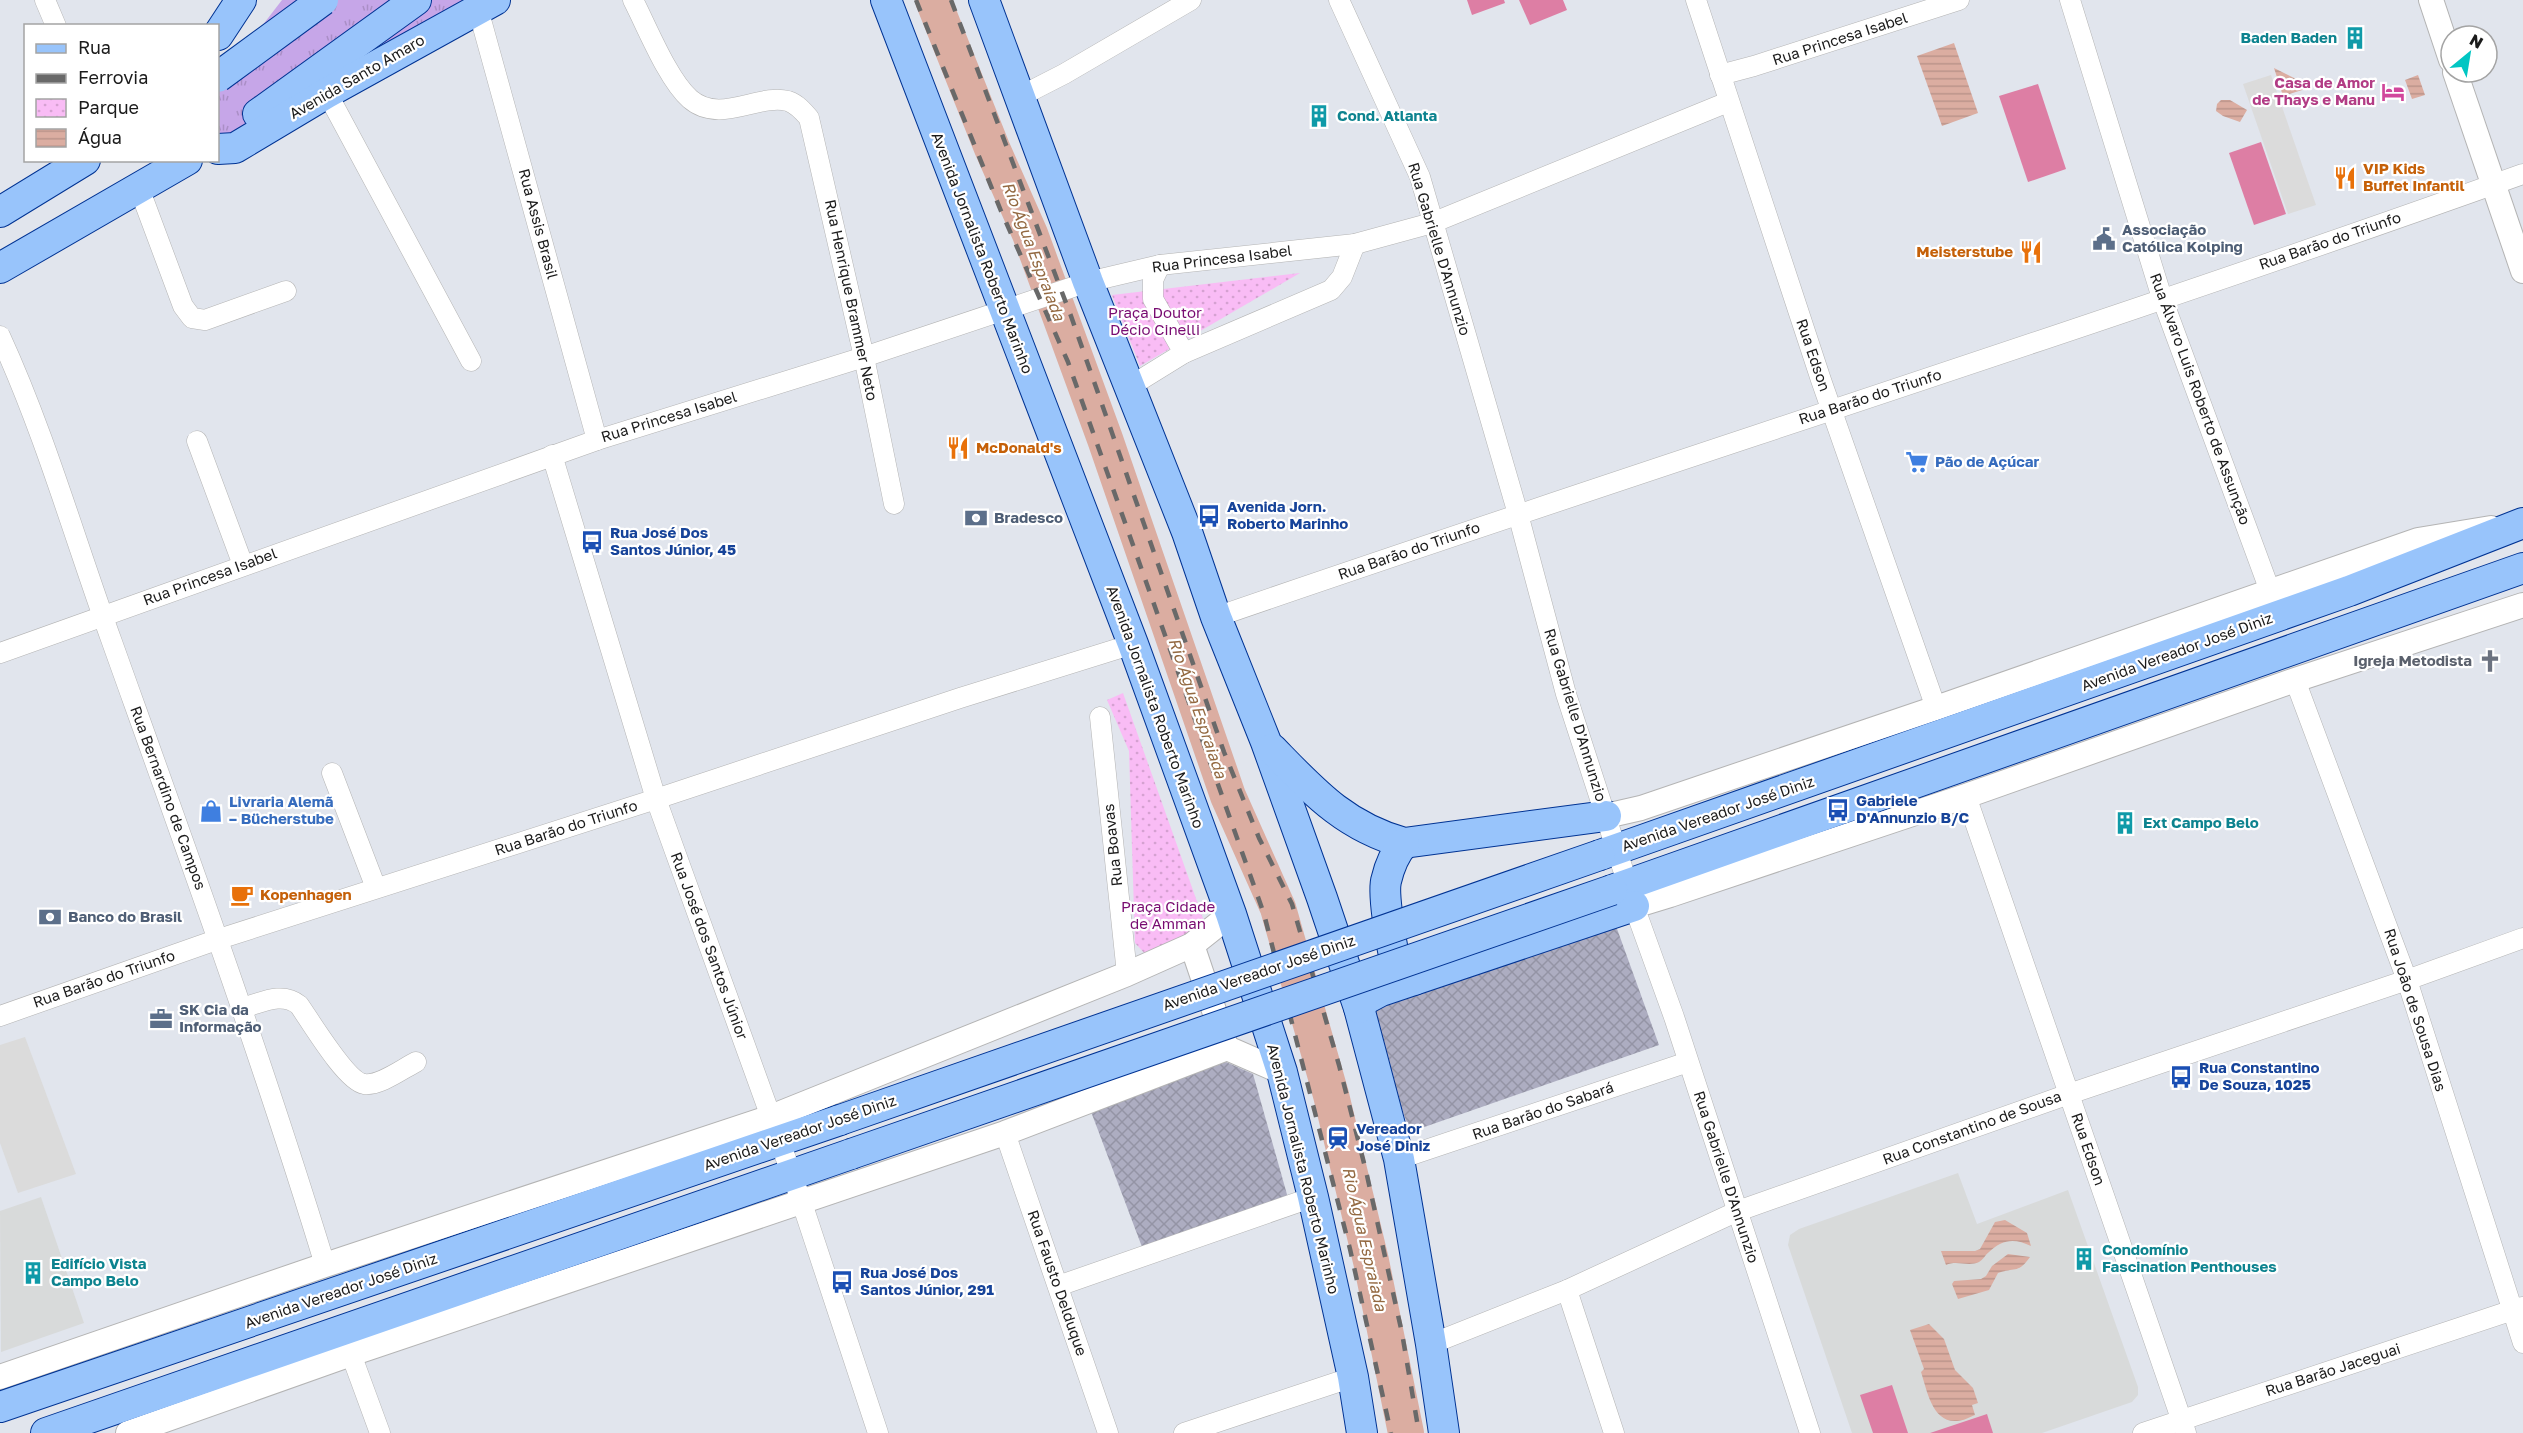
<svg xmlns="http://www.w3.org/2000/svg" width="2523" height="1433" viewBox="0 0 2523 1433" font-family="'Golos Text',sans-serif">
<style>
.residential{fill:#d8dada}
.construction{fill:url(#construction-cross-hatch)}
.grass{fill:url(#grass-tufts)}
.park{fill:url(#park-dots)}
.pitch{fill:#dd7ea4}
.parking{fill:#dbdbdb}
.water{fill:url(#water-rules)}
.lines{fill:none;stroke-linecap:round;stroke-linejoin:round}
.river{stroke:#dbada1;stroke-width:36}
.minor-casing{stroke:#b4b4b4;stroke-width:21}
.tertiary-casing{stroke:#b4b4b4;stroke-width:26}
.primary-casing{stroke:#003393;stroke-width:32}
.minor{stroke:#fff;stroke-width:20}
.tertiary{stroke:#fff;stroke-width:24}
.primary{stroke:#98c4fb;stroke-width:30}
.rail{stroke:#696969;stroke-width:4.5;stroke-dasharray:12 12;stroke-linecap:butt}
.primary-bridge-casing{stroke:#003393;stroke-width:32;stroke-linecap:butt}
.primary-bridge{stroke:#98c4fb;stroke-width:30}
.labels{text-anchor:middle;stroke-width:4.5;stroke-linejoin:round;paint-order:stroke}
.culture-label{font-size:15px;font-weight:bold;fill:#0d838f;stroke:#fff;text-anchor:start}
.street-label{font-size:15px;fill:#1b1b1b;stroke:#fff}
.hotel-label{font-size:15px;font-weight:bold;fill:#b23c85;stroke:#fff;text-anchor:end}
.food-label{font-size:15px;font-weight:bold;fill:#c56008;stroke:#fff;text-anchor:start}
.service-label{font-size:15px;font-weight:bold;fill:#4e5e75;stroke:#fff;text-anchor:start}
.park-label{font-size:15px;fill:#780b71;stroke:#fff}
.shop-label{font-size:15px;font-weight:bold;fill:#366cbe;stroke:#fff;text-anchor:start}
.transit-label{font-size:15px;font-weight:bold;fill:#164399;stroke:#fff;text-anchor:start}
.worship-label{font-size:15px;font-weight:bold;fill:#5b616d;stroke:#fff;text-anchor:end}
.water-label{font-size:16px;font-style:italic;fill:#936941;stroke:#fff}
</style>
<defs>
<pattern id="construction-cross-hatch" width="8" height="8" patternUnits="userSpaceOnUse" patternTransform="scale(1.5)"><rect width="8" height="8" fill="#adadc1"/><path d="M0 0l8 8M0 8l8-8" fill="none" stroke="#9494a5"/></pattern>
<pattern id="grass-tufts" width="24" height="20" patternUnits="userSpaceOnUse" patternTransform="scale(1.5)"><rect width="24" height="20" fill="#c6a6e8"/><path d="M3 7l-1-3M5 7V3M7 7l1-3M15 17l-1-3M17 17v-4M19 17l1-3" fill="none" stroke="#aa8ec6"/></pattern>
<pattern id="park-dots" width="8" height="8" patternUnits="userSpaceOnUse" patternTransform="scale(1.5)"><rect width="8" height="8" fill="#f9bcf5"/><path d="M2 2h.1M6 6h.1" fill="none" stroke="#d5a1d1" stroke-width="1.8" stroke-linecap="round"/></pattern>
<pattern id="water-rules" width="6" height="5" patternUnits="userSpaceOnUse" patternTransform="scale(1.5)"><rect width="6" height="5" fill="#dbada1"/><path d="M0 2.5h6" fill="none" stroke="#bb948a"/></pattern>
</defs>
<rect width="100%" height="100%" fill="#e1e5ed"/>
<g class="residential">
<path d="M1958 1173 1977 1224 2068 1190 2138 1387V1395L2132 1402 2042 1433H1852L1788 1245 1790 1235 1799 1229Z"/>
<path d="M41 1197 84 1323 1 1352 0 1211Z"/>
</g>
<g class="construction">
<path d="M1616 926 1659 1045 1410 1132 1368 1012Z"/>
<path d="M1226 1062 1253 1074 1288 1198 1142 1247 1090 1109Z"/>
</g>
<path class="grass" d="M282 0H485L218 146V83Z"/>
<g class="park">
<path d="M1300 273 1140 366 1112 295Z"/>
<path d="M1123 693 1205 924 1149 958 1135 943 1129 751 1107 700Z"/>
</g>
<g class="pitch">
<path d="M1467 0H1504L1505 3 1472 15Z"/>
<path d="M1519 0H1563L1567 10 1530 25Z"/>
<path d="M2038 84 2066 169 2028 182 1999 96Z"/>
<path d="M2261 142 2286 214 2254 225 2229 153Z"/>
<path d="M1892 1385 1908 1433H1873L1860 1395Z"/>
<path d="M1987 1414 1993 1433H1930Z"/>
</g>
<g class="parking">
<path d="M2271 75 2316 205 2288 214 2243 84Z"/>
<path d="M25 1037 76 1174 18 1193 0 1143V1045Z"/>
</g>
<g class="water">
<path d="M1954 43 1978 113 1942 126 1917 56Z"/>
<path d="M2274 68 2312 87 2283 96Z"/>
<path d="M2418 75 2425 95 2412 99 2405 80Z"/>
<path d="M2221 100H2230L2247 110 2240 122 2223 116 2216 111 2217 104Z"/>
<path d="M2005 1220 2027 1233 2031 1246C2015 1238 2002 1239 1989 1252 1985 1255 1983 1260 1979 1262 1968 1267 1957 1260 1946 1265L1941 1251H1975L1980 1249 1995 1222Z"/>
<path d="M2008 1254 2030 1257C2018 1274 2015 1267 1998 1273L1989 1290 1958 1299 1952 1284 1954 1281 1981 1279 1986 1276 1992 1266Z"/>
<path d="M1929 1324 1944 1339 1955 1370 1973 1388 1978 1403 1972 1405 1975 1415C1970 1417 1963 1421 1957 1421 1932 1423 1927 1390 1921 1372L1924 1369 1910 1330Z"/>
</g>
<g class="lines">
<path class="river" d="M933 0 992 148 1030 234 1105 439 1228 796 1278 908 1331 1095 1371 1261 1406 1433"/>
<g class="minor-casing">
<g id="minor">
<path d="M45 0 56 26"/>
<path d="M633 0C647 27 668 80 690 99 720 125 759 93 788 101 797 104 803 111 809 118L864 357 894 504"/>
<path d="M1339 0 1420 177 1518 514 1566 694 1628 885"/>
<path d="M1696 0 1821 380 1936 708"/>
<path d="M2070 0 2162 298 2270 591"/>
<path d="M478 9 597 440"/>
<path d="M1720 75 1754 66 1959 0"/>
<path d="M327 93 471 361"/>
<path d="M1019 97 1064 74 1191 0"/>
<path d="M139 188 183 306 192 318 205 320 286 291"/>
<path d="M1160 265 1153 280V299L1184 353"/>
<path d="M0 336C45 434 75 540 112 642 186 849 261 1055 325 1265"/>
<path d="M1129 387 1184 353 1331 290 1342 277 1355 244"/>
<path d="M197 441 243 565"/>
<path d="M552 455 656 799 802 1203 878 1433"/>
<path d="M1216 617C1651 467 2090 329 2523 174"/>
<path d="M0 653 597 440 864 357 1088 282 1160 265 1355 244 1432 223 1728 102"/>
<path d="M2295 680 2407 980 2523 1343"/>
<path d="M1100 717 1127 974"/>
<path d="M332 773 376 888"/>
<path d="M1966 796 2186 1433"/>
<path d="M1634 906 1674 1017 1810 1433"/>
<path d="M242 1008C261 1003 282 991 299 1005 311 1022 346 1081 364 1084 380 1086 402 1069 416 1062"/>
<path d="M0 1016 219 939 656 799 960 698 1133 644"/>
<path d="M1005 1133 1108 1433"/>
<path d="M1399 1159 1688 1062"/>
<path d="M1058 1286 1313 1197"/>
<path d="M1567 1290 1614 1433"/>
<path d="M1431 1344 1567 1290 1738 1211 2069 1094 2407 980 2523 938"/>
<path d="M351 1354 380 1433"/>
<path d="M1184 1433 1353 1377"/>
<path d="M2143 1433 2522 1307"/>
</g>
</g>
<g class="tertiary-casing">
<g id="tertiary">
<path d="M2431 0 2451 60"/>
<path d="M2455 72 2523 271"/>
<path d="M1606 816 1641 808 1936 708 2418 540 2491 528"/>
<path d="M1629 890 1634 906 1670 895 1966 796 2295 680 2523 605"/>
<path d="M1192 945 1225 1043"/>
<path d="M0 1377 325 1265 771 1117 1127 974 1192 945 1231 914"/>
<path d="M128 1433 351 1354 1005 1133 1227 1048 1282 1072"/>
</g>
</g>
<g class="primary-casing">
<g id="primary">
<path d="M886 0 1133 644 1231 914 1282 1072 1313 1197 1353 1377 1362 1433"/>
<path d="M984 0 1088 282 1187 532 1216 617 1266 742 1322 898 1359 1008 1399 1159 1431 1344 1444 1433"/>
<path d="M218 35 241 0"/>
<path d="M258 114 416 0"/>
<path d="M218 149 235 148 327 93 495 0"/>
<path d="M0 212 85 160"/>
<path d="M0 268 187 160"/>
<path d="M1272 749C1314 792 1344 826 1404 843L1606 816"/>
<path d="M1404 843C1395 853 1389 868 1386 881 1383 895 1392 957 1399 970 1402 976 1408 979 1414 980"/>
<path d="M1600 855 2349 591 2523 523"/>
<path d="M1612 890 2523 568"/>
<path d="M1359 1008 1366 999 1381 991 1634 906"/>
<path d="M0 1407 840 1120"/>
<path d="M46 1433 851 1154"/>
</g>
</g>
<use href="#minor" class="minor"/>
<use href="#tertiary" class="tertiary"/>
<use href="#primary" class="primary"/>
<g class="rail">
<path d="M916 0 1001 211 1068 362 1264 914 1350 1249 1391 1433"/>
<path d="M951 0 1071 316 1224 752 1259 838 1292 904 1339 1065 1366 1171 1402 1333 1419 1433"/>
</g>
<g class="primary-bridge-casing">
<g id="primary-bridge">
<path d="M218 77 323 0"/>
<path d="M840 1120 1600 855"/>
<path d="M851 1154 1612 890"/>
</g>
</g>
<use href="#primary-bridge" class="primary-bridge"/>
</g>
<defs>
<g id="building-bare" transform="scale(1.8)"><path d="M-4-6H4V6H1V3H-1V6H-4ZM-2.5-4.3h1.7v1.8h-1.7ZM.8-4.3h1.7v1.8H.8ZM-2.5-1h1.7V.8h-1.7ZM.8-1h1.7V.8H.8Z" fill="#0f9aa8" stroke="#fff" stroke-width="2.5" paint-order="stroke"/></g>
<g id="hotel-bare" transform="scale(1.8)"><path d="M-6-4.5h1.5V1H6V5H4.5V3h-9V5H-6ZM-4 0a1.8 1.8 0 1 1 3.6 0ZM.5 0V-2.5h3Q6-2.5 6 0Z" fill="#d1479c" stroke="#fff" stroke-width="2.5" paint-order="stroke"/></g>
<g id="restaurant-bare" transform="scale(1.8)"><path d="M-5-6h1v4h1v-4h1v4h1v-4h1v5L-1.5 .5V6h-2V.5L-5-1ZM5-6V6H3V1.5H1.5Q1.5-4 5-6Z" fill="#e8710a" stroke="#fff" stroke-width="2.5" paint-order="stroke"/></g>
<g id="civic-bare" transform="scale(1.8)"><path d="M-.6-6.5H3V-4.5H.6V-3L4-1V1h2V6H-6V1h2V-1L-.6-3ZM-1.2 2.5V6h2.4V2.5Z" fill="#5c6f8a" stroke="#fff" stroke-width="2.5" paint-order="stroke"/></g>
<g id="supermarket-bare" transform="scale(1.8)"><path d="M-6-5.5h2.5l.6 2H6L4.5 2H-2.5L-4.4-4H-6ZM-1.5 3.2a1.3 1.3 0 1 0 .1 0ZM3 3.2a1.3 1.3 0 1 0 .1 0Z" fill="#3f7fe0" stroke="#fff" stroke-width="2.5" paint-order="stroke"/></g>
<g id="bus-bare" transform="scale(1.8)"><path d="M-5-6H5V4H4V6H2V4H-2V6H-4V4H-5ZM-3.5-4V0h7V-4ZM-3.5 1.2v1.5H-2V1.2ZM2 1.2v1.5H3.5V1.2Z" fill="#1a4fb4" stroke="#fff" stroke-width="2.5" paint-order="stroke"/></g>
<g id="bank-bare" transform="scale(1.8)"><path d="M-6-4H6V4H-6ZM0-2.3a2.3 2.3 0 1 0 0 4.6a2.3 2.3 0 1 0 0-4.6Z" fill="#5c6f8a" stroke="#fff" stroke-width="2.5" paint-order="stroke"/></g>
<g id="church-bare" transform="scale(1.8)"><path d="M-1.2-6h2.4v3.5h3.3v2.4h-3.3V6h-2.4V-.1h-3.3v-2.4h3.3Z" fill="#6b7280" stroke="#fff" stroke-width="2.5" paint-order="stroke"/></g>
<g id="shop-bare" transform="scale(1.8)"><path d="M-5-2.5h2.3a2.7 3.5 0 0 1 5.4 0H5L5.5 6h-11ZM-1.5-2.5h3a1.5 2.3 0 0 0-3 0Z" fill="#3f7fe0" stroke="#fff" stroke-width="2.5" paint-order="stroke"/></g>
<g id="cafe-bare" transform="scale(1.8)"><path d="M-5.5-4.5H6V0H3Q3 3.5 0 3.5H-2.5Q-5.5 3.5-5.5 0ZM3-3.2v2h1.7v-2ZM-6 4.5H4V6H-6Z" fill="#e8710a" stroke="#fff" stroke-width="2.5" paint-order="stroke"/></g>
<g id="office-bare" transform="scale(1.8)"><path d="M-6-3h4V-5.5h4V-3h4V5H-6ZM-1-4.5V-3h2v-1.5ZM-6 0V1H6V0Z" fill="#5c6f8a" stroke="#fff" stroke-width="2.5" paint-order="stroke"/></g>
<g id="station-bare" transform="scale(1.8)"><path d="M-3-6H3Q5-6 5-4V2Q5 4 3 4L4.5 6H3L1.5 4h-3L-3 6H-4.5L-3 4Q-5 4-5 2V-4Q-5-6-3-6ZM-3.5-4v3h7v-3ZM-3.5 1v1.5H-2V1ZM2 1v1.5H3.5V1Z" fill="#1a4fb4" stroke="#fff" stroke-width="2.5" paint-order="stroke"/></g>
</defs>
<g fill-rule="evenodd">
<use href="#building-bare" x="2355" y="38"/>
<use href="#hotel-bare" x="2393" y="92"/>
<use href="#building-bare" x="1319" y="116"/>
<use href="#restaurant-bare" x="2345" y="178"/>
<use href="#civic-bare" x="2104" y="239"/>
<use href="#restaurant-bare" x="2031" y="252"/>
<use href="#restaurant-bare" x="958" y="448"/>
<use href="#supermarket-bare" x="1917" y="462"/>
<use href="#bus-bare" x="1209" y="516"/>
<use href="#bank-bare" x="976" y="518"/>
<use href="#bus-bare" x="592" y="542"/>
<use href="#church-bare" x="2490" y="661"/>
<use href="#bus-bare" x="1838" y="810"/>
<use href="#shop-bare" x="211" y="811"/>
<use href="#building-bare" x="2125" y="823"/>
<use href="#cafe-bare" x="242" y="895"/>
<use href="#bank-bare" x="50" y="917"/>
<use href="#office-bare" x="161" y="1019"/>
<use href="#bus-bare" x="2181" y="1077"/>
<use href="#station-bare" x="1338" y="1138"/>
<use href="#building-bare" x="2084" y="1259"/>
<use href="#building-bare" x="33" y="1273"/>
<use href="#bus-bare" x="842" y="1282"/>
</g>
<g class="labels">
<g class="culture-label">
<text x="2337" y="43" text-anchor="end">Baden Baden</text>
<text x="1337" y="121">Cond. Atlanta</text>
<text x="2143" y="828">Ext Campo Belo</text>
<text x="2102" y="1255">Condomínio<tspan x="2102" dy="17">Fascination Penthouses</tspan></text>
<text x="51" y="1269">Edifício Vista<tspan x="51" dy="17">Campo Belo</tspan></text>
</g>
<g class="street-label">
<text transform="translate(1840 39) rotate(-18)" y="5">Rua Princesa Isabel</text>
<text transform="translate(357 77) rotate(-30)" y="5">Avenida Santo Amaro</text>
<text transform="translate(538 224) rotate(75)" y="5">Rua Assis Brasil</text>
<text transform="translate(2330 241) rotate(-19)" y="5">Rua Barão do Triunfo</text>
<text transform="translate(1439 249) rotate(73)" y="5">Rua Gabrielle D'Annunzio</text>
<text transform="translate(982 253) rotate(69)" y="5">Avenida Jornalista Roberto Marinho</text>
<text transform="translate(1222 259) rotate(-7)" y="5">Rua Princesa Isabel</text>
<text transform="translate(851 300) rotate(78)" y="5">Rua Henrique Brammer Neto</text>
<text transform="translate(1813 355) rotate(71)" y="5">Rua Edson</text>
<text transform="translate(1870 397) rotate(-18)" y="5">Rua Barão do Triunfo</text>
<text transform="translate(2200 399) rotate(70)" y="5">Rua Álvaro Luis Roberto de Assunção</text>
<text transform="translate(669 417) rotate(-17)" y="5">Rua Princesa Isabel</text>
<text transform="translate(1409 551) rotate(-19)" y="5">Rua Barão do Triunfo</text>
<text transform="translate(210 577) rotate(-20)" y="5">Rua Princesa Isabel</text>
<text transform="translate(2177 652) rotate(-20)" y="5">Avenida Vereador José Diniz</text>
<text transform="translate(1155 707) rotate(70)" y="5">Avenida Jornalista Roberto Marinho</text>
<text transform="translate(1575 715) rotate(73)" y="5">Rua Gabrielle D'Annunzio</text>
<text transform="translate(168 798) rotate(70)" y="5">Rua Bernardino de Campos</text>
<text transform="translate(1718 814) rotate(-19)" y="5">Avenida Vereador José Diniz</text>
<text transform="translate(566 828) rotate(-18)" y="5">Rua Barão do Triunfo</text>
<text transform="translate(1113 845) rotate(-96)" y="5">Rua Boavas</text>
<text transform="translate(709 946) rotate(70)" y="5">Rua José dos Santos Júnior</text>
<text transform="translate(1259 973) rotate(-19)" y="5">Avenida Vereador José Diniz</text>
<text transform="translate(104 979) rotate(-19)" y="5">Rua Barão do Triunfo</text>
<text transform="translate(2415 1010) rotate(72)" y="5">Rua João de Sousa Dias</text>
<text transform="translate(1543 1111) rotate(-19)" y="5">Rua Barão do Sabará</text>
<text transform="translate(1972 1128) rotate(-20)" y="5">Rua Constantino de Sousa</text>
<text transform="translate(800 1133) rotate(-19)" y="5">Avenida Vereador José Diniz</text>
<text transform="translate(2088 1149) rotate(71)" y="5">Rua Edson</text>
<text transform="translate(1303 1169) rotate(76)" y="5">Avenida Jornalista Roberto Marinho</text>
<text transform="translate(1726 1177) rotate(72)" y="5">Rua Gabrielle D'Annunzio</text>
<text transform="translate(1057 1283) rotate(71)" y="5">Rua Fausto Delduque</text>
<text transform="translate(341 1291) rotate(-19)" y="5">Avenida Vereador José Diniz</text>
<text transform="translate(2333 1370) rotate(-18)" y="5">Rua Barão Jaceguai</text>
</g>
<g class="hotel-label">
<text x="2375" y="88">Casa de Amor<tspan x="2375" dy="17">de Thays e Manu</tspan></text>
</g>
<g class="food-label">
<text x="2363" y="174">VIP Kids<tspan x="2363" dy="17">Buffet Infantil</tspan></text>
<text x="2013" y="257" text-anchor="end">Meisterstube</text>
<text x="976" y="453">McDonald's</text>
<text x="260" y="900">Kopenhagen</text>
</g>
<g class="service-label">
<text x="2122" y="235">Associação<tspan x="2122" dy="17">Católica Kolping</tspan></text>
<text x="994" y="523">Bradesco</text>
<text x="68" y="922">Banco do Brasil</text>
<text x="179" y="1015">SK Cia da<tspan x="179" dy="17">Informação</tspan></text>
</g>
<g class="park-label">
<text x="1155" y="318">Praça Doutor<tspan x="1155" dy="17">Décio Cinelli</tspan></text>
<text x="1168" y="912">Praça Cidade<tspan x="1168" dy="17">de Amman</tspan></text>
</g>
<g class="shop-label">
<text x="1935" y="467">Pão de Açúcar</text>
<text x="229" y="807">Livraria Alemã<tspan x="229" dy="17">– Bücherstube</tspan></text>
</g>
<g class="transit-label">
<text x="1227" y="512">Avenida Jorn.<tspan x="1227" dy="17">Roberto Marinho</tspan></text>
<text x="610" y="538">Rua José Dos<tspan x="610" dy="17">Santos Júnior, 45</tspan></text>
<text x="1856" y="806">Gabriele<tspan x="1856" dy="17">D'Annunzio B/C</tspan></text>
<text x="2199" y="1073">Rua Constantino<tspan x="2199" dy="17">De Souza, 1025</tspan></text>
<text x="1356" y="1134">Vereador<tspan x="1356" dy="17">José Diniz</tspan></text>
<text x="860" y="1278">Rua José Dos<tspan x="860" dy="17">Santos Júnior, 291</tspan></text>
</g>
<g class="worship-label">
<text x="2472" y="666">Igreja Metodista</text>
</g>
<g class="water-label">
<text transform="translate(1034 251) rotate(69)" y="6">Rio Água Espraiada</text>
<text transform="translate(1198 708) rotate(71)" y="6">Rio Água Espraiada</text>
<text transform="translate(1365 1239) rotate(77)" y="6">Rio Água Espraiada</text>
</g>
</g>
<rect x="24" y="24" width="195" height="138" fill="#ffffff" stroke="#a4a4a4" stroke-width="1.5"/>
<rect x="36" y="44" width="30" height="9" fill="#98c4fb" stroke="#a4a4a4" stroke-width="1.5"/>
<text x="78" y="54" font-size="18" fill="#1b1b1b">Rua</text>
<rect x="36" y="74" width="30" height="9" fill="#696969" stroke="#a4a4a4" stroke-width="1.5"/>
<text x="78" y="84" font-size="18" fill="#1b1b1b">Ferrovia</text>
<rect x="36" y="99" width="30" height="18" fill="url(#park-dots)" stroke="#a4a4a4" stroke-width="1.5"/>
<text x="78" y="114" font-size="18" fill="#1b1b1b">Parque</text>
<rect x="36" y="129" width="30" height="18" fill="url(#water-rules)" stroke="#a4a4a4" stroke-width="1.5"/>
<text x="78" y="144" font-size="18" fill="#1b1b1b">Água</text>
<g transform="translate(2469 54) rotate(30)"><circle r="28" fill="#ffffff" stroke="#a4a4a4" stroke-width="1.5"/>
<path d="M0-4.5L10 22L0 15L-10 22Z" fill="#01c6c3"/>
<text y="-9" font-size="16" font-weight="bold" text-anchor="middle" fill="#1b1b1b">N</text>
</g>
</svg>
